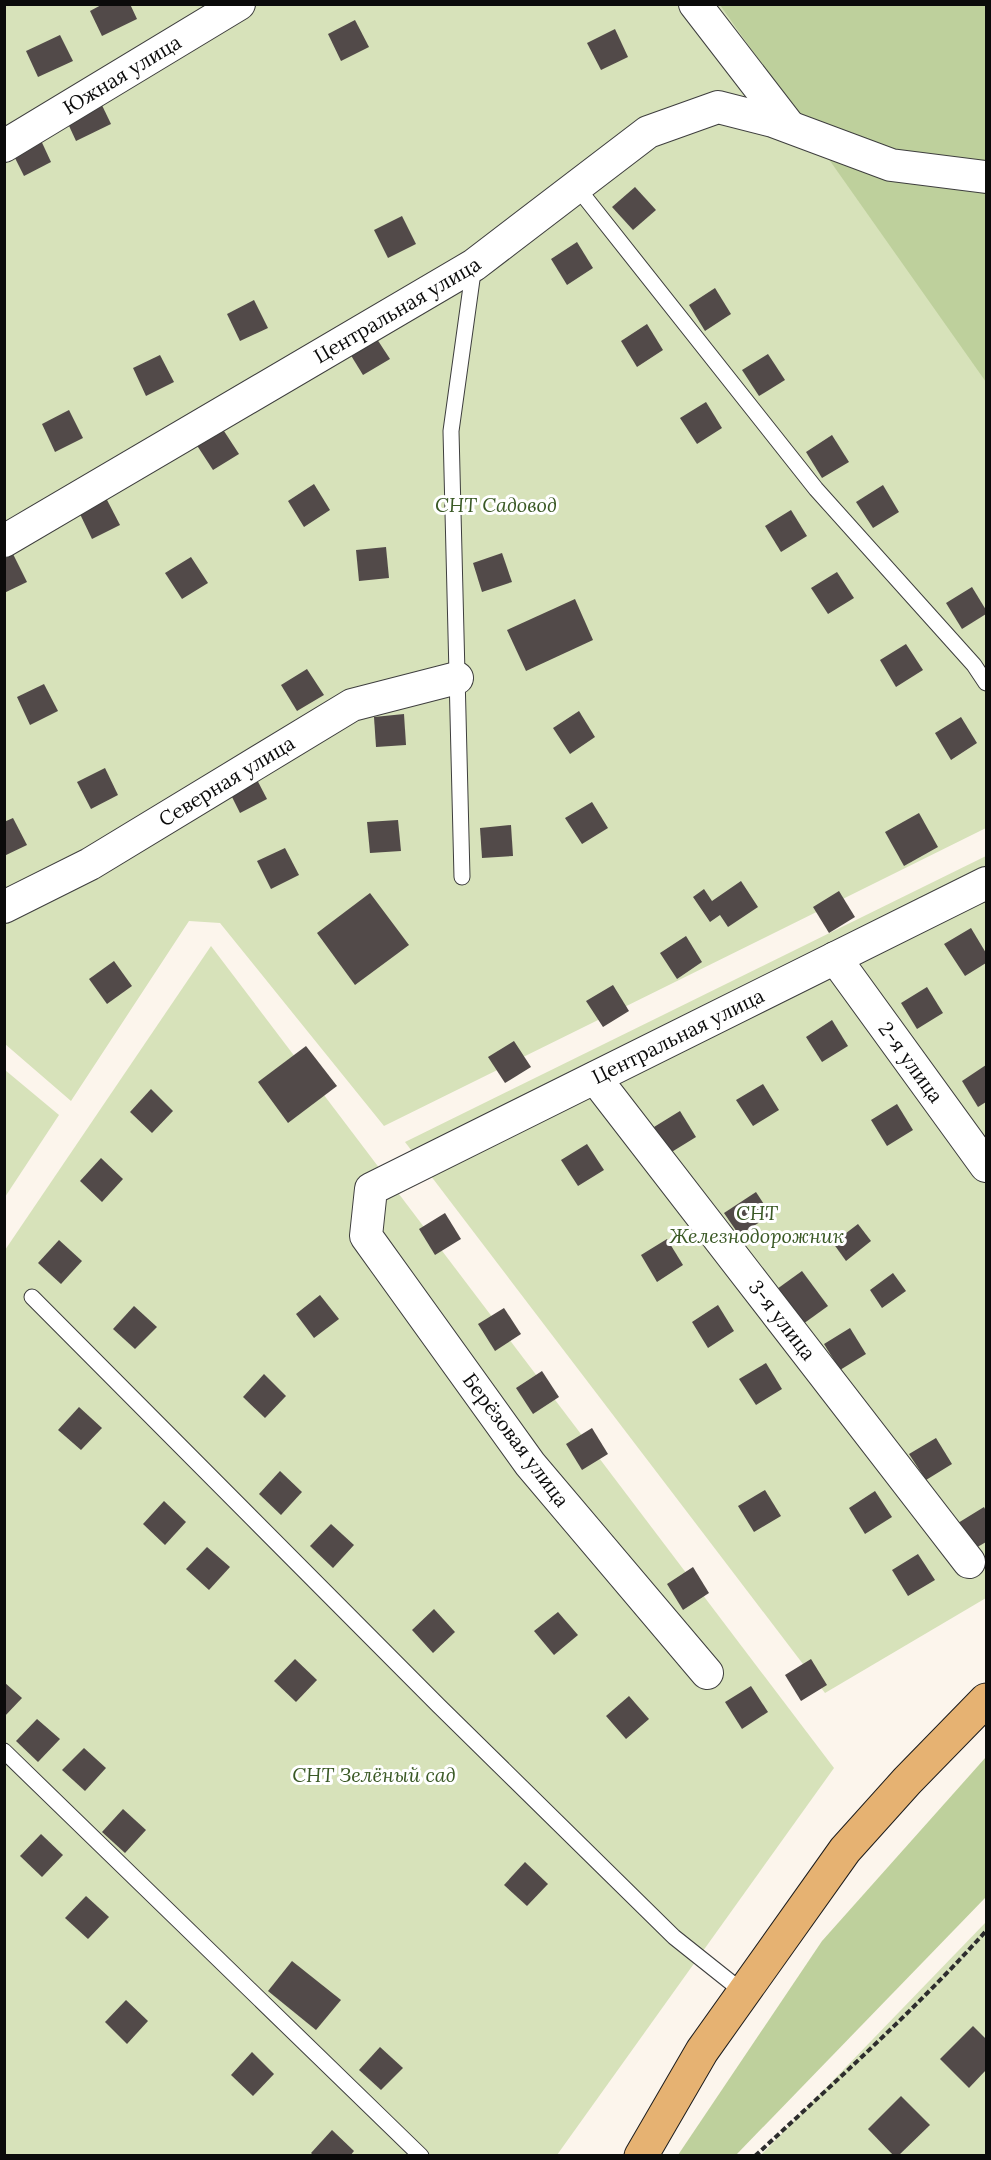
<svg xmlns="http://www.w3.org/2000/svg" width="991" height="2160" viewBox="0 0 991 2160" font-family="Lora,serif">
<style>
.green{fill:#d7e2ba}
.forest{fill:#bed09c}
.building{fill:#524a49}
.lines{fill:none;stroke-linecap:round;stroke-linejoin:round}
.lane-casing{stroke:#3e3e3e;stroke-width:17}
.street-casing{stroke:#3e3e3e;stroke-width:34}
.primary-casing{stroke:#1c1c1c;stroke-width:35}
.path{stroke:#2d2d2d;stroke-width:4;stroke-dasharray:6 3;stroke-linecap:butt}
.lane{stroke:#fff;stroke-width:15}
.street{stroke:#fff;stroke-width:32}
.primary{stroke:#e6b272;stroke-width:33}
.labels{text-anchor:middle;stroke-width:6;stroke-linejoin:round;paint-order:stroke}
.street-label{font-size:20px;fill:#0b0b0b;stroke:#fff}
.park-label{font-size:20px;font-style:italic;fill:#3a5925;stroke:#fff}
</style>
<rect width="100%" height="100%" fill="#fcf5ec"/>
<g class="green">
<path d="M5 5H743L986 340V828L384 1126 220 923 189 921 71 1101 5 1044Z"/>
<path d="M986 856V1598L825 1693 405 1142Z"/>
<path d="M211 946 834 1768 557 2155 5 2156V1250Z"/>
<path d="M5 1070 59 1115 5 1197Z"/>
<path d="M986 1922V2155L760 2156Z"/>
</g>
<g class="forest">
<path d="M720 5H986V382Z"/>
<path d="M986 1757V1897L736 2155H678L822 1941Z"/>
</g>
<g class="building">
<path d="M103 4H130L137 19 102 36 90 11Z"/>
<path d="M355 20 369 47 341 61 328 34Z"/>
<path d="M615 29 628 57 601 70 587 43Z"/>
<path d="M60 35 73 61 38 77 26 51Z"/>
<path d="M99 99 111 124 76 141 64 115Z"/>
<path d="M38 134 51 162 24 176 10 148Z"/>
<path d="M635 187 656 210 633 230 612 207Z"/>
<path d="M402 216 416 244 388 258 374 230Z"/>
<path d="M577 242 593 268 567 285 551 259Z"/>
<path d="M715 288 731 314 705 331 689 305Z"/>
<path d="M254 300 268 328 240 341 227 314Z"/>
<path d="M647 324 663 350 637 367 621 341Z"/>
<path d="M373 333 390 359 363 375 347 349Z"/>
<path d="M768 354 785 380 759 396 742 370Z"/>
<path d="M160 355 174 382 146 396 133 368Z"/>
<path d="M706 402 722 428 697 444 680 418Z"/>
<path d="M69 410 83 438 55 452 42 424Z"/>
<path d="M222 428 239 454 213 470 196 444Z"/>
<path d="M832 435 849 462 822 478 806 452Z"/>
<path d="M314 484 330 510 304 527 288 501Z"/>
<path d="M883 485 899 512 873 528 856 502Z"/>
<path d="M106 498 120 525 92 539 79 512Z"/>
<path d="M791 510 807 536 781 552 765 526Z"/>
<path d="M386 547 389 578 359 581 356 550Z"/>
<path d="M502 553 512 582 482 592 473 563Z"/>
<path d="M13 554 27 582 4 593V559Z"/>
<path d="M191 557 208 583 182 599 165 573Z"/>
<path d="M837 572 854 598 828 614 811 588Z"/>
<path d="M972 587 986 610V614L962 629 946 603Z"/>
<path d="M575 599 593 640 526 671 507 630Z"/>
<path d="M906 644 923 670 896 687 880 660Z"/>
<path d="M307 669 324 695 297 711 281 685Z"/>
<path d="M44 684 58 711 30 725 17 697Z"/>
<path d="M579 711 595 737 570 754 553 728Z"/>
<path d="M404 714 406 745 376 747 374 717Z"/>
<path d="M961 717 977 743 951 760 935 733Z"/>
<path d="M105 768 118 795 91 809 77 782Z"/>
<path d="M253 772 267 799 240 813 226 785Z"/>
<path d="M592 802 608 828 582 844 565 818Z"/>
<path d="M919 813 938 847 904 866 885 832Z"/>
<path d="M13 818 27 845 4 856V822Z"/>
<path d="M398 820 401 851 370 853 367 822Z"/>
<path d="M511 825 513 856 482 858 480 828Z"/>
<path d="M285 848 299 875 271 889 257 861Z"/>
<path d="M741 881 758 907 728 927 720 915 710 922 693 897 704 889 712 901Z"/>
<path d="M839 891 855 917 829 933 813 907Z"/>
<path d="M370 893 409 945 355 985 317 933Z"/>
<path d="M971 928 986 953V963L965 976 944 944Z"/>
<path d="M686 936 702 962 677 979 660 953Z"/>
<path d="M114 961 132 986 107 1004 89 979Z"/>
<path d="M613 985 629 1011 603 1027 586 1001Z"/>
<path d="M927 987 943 1013 917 1029 901 1003Z"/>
<path d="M832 1020 848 1046 822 1062 806 1037Z"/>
<path d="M514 1041 531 1067 505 1083 488 1057Z"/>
<path d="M306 1046 337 1086 288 1123 258 1082Z"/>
<path d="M986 1065V1102L978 1107 962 1081Z"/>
<path d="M763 1084 779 1110 753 1126 736 1100Z"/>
<path d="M151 1089 173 1111 152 1133 130 1112Z"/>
<path d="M897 1104 913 1130 887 1146 871 1120Z"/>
<path d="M680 1111 696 1137 670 1153 654 1127Z"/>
<path d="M587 1144 604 1170 578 1186 561 1160Z"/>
<path d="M101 1158 123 1179 102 1202 80 1181Z"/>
<path d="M756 1192 771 1215 739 1235 724 1213Z"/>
<path d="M445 1213 461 1239 435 1255 419 1229Z"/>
<path d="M858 1224 871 1241 846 1261 833 1243Z"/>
<path d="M667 1239 683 1265 657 1282 641 1255Z"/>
<path d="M59 1240 82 1261 61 1284 38 1263Z"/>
<path d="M802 1271 828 1306 803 1324 777 1289Z"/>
<path d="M893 1273 906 1291 882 1308 870 1290Z"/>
<path d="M320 1295 339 1319 314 1338 296 1314Z"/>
<path d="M718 1305 734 1331 708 1348 692 1322Z"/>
<path d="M134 1306 157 1327 135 1349 113 1329Z"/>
<path d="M504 1308 521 1334 495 1351 478 1324Z"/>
<path d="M850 1328 866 1354 840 1370 824 1344Z"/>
<path d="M766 1363 782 1389 756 1405 739 1379Z"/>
<path d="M542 1371 559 1397 533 1414 516 1388Z"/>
<path d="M264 1374 286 1396 265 1418 243 1397Z"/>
<path d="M79 1407 102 1428 81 1450 58 1430Z"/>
<path d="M592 1428 608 1454 582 1470 566 1444Z"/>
<path d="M936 1438 952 1464 926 1480 909 1454Z"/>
<path d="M280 1471 302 1492 281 1515 259 1494Z"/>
<path d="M765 1490 781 1516 754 1532 738 1506Z"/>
<path d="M875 1491 892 1517 865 1534 849 1508Z"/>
<path d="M164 1501 186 1522 165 1545 143 1524Z"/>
<path d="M984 1507 986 1511V1542L974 1549 958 1523Z"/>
<path d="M331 1524 354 1545 333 1568 310 1546Z"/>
<path d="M207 1547 230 1567 209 1590 186 1569Z"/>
<path d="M918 1554 935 1580 908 1596 892 1570Z"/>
<path d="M693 1567 709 1593 683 1610 667 1584Z"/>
<path d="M434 1609 455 1632 433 1653 412 1630Z"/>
<path d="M558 1612 578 1635 554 1655 534 1631Z"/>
<path d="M295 1659 317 1680 296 1702 274 1681Z"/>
<path d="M811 1659 827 1685 801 1701 785 1675Z"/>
<path d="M4 1682 22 1698 4 1717Z"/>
<path d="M751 1686 768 1712 742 1729 725 1702Z"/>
<path d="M629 1696 649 1719 626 1739 606 1716Z"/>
<path d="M37 1719 60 1739 38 1762 16 1741Z"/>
<path d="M84 1748 106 1768 85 1791 62 1770Z"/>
<path d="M123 1809 146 1830 125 1853 102 1832Z"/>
<path d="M41 1834 63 1855 42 1877 20 1856Z"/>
<path d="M525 1862 548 1884 527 1906 504 1885Z"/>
<path d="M86 1896 109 1917 88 1939 65 1918Z"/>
<path d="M292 1961 341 2000 316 2030 268 1991Z"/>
<path d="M126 2000 148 2021 127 2044 105 2022Z"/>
<path d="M973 2026 986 2039V2070L969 2088 940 2059Z"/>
<path d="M380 2047 403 2068 381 2090 359 2070Z"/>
<path d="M252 2052 274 2074 253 2096 231 2075Z"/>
<path d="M901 2096 930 2125 898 2156H894L868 2129Z"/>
<path d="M332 2130 354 2151 350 2156H314L311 2153Z"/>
</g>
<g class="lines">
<g class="lane-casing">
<g id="lane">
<path d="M576 186 816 489 974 665 986 683"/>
<path d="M462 877 451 431 474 265"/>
<path d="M32 1297 439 1706 674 1937 743 1992"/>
<path d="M4 1751 421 2156"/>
</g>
</g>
<g class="street-casing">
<g id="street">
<path d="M695 4 789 126"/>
<path id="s1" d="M4 146 239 4"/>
<path id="s2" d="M4 541 474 265 648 132 718 107 773 121 891 165 986 177"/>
<path id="s3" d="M4 907 90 864 352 705 457 678"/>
<path id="s4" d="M835 958 986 1166"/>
<path id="s5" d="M595 1078 969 1562"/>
<path id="s6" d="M707 1673 530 1464 366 1236 371 1189 986 883"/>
</g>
</g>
<g class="primary-casing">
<path id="primary" d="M641 2156 702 2051 845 1850 907 1781 986 1700"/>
</g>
<path class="path" d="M755 2156C834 2083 915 2010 986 1931"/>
<use href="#lane" class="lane"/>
<use href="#street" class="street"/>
<use href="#primary" class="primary"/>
</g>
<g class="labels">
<g class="street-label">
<text dy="7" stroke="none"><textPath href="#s1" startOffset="138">Южная улица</textPath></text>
<text dy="7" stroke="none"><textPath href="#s2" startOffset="456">Центральная улица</textPath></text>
<text dy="7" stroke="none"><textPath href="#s3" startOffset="256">Северная улица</textPath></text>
<text dy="7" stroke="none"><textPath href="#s6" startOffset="945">Центральная улица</textPath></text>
<text dy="7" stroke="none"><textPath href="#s4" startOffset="129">2-я улица</textPath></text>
<text dy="7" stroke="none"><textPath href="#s5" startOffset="306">3-я улица</textPath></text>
<text transform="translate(516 1440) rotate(53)" y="7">Берёзовая улица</text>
</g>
<g class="park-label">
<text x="496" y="512">СНТ Садовод</text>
<text x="757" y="1220">СНТ<tspan x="757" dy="23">Железнодорожник</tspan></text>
<text x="374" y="1782">СНТ Зелёный сад</text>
</g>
</g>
<rect width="991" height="2160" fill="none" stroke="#0b0b0b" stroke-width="12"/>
</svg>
